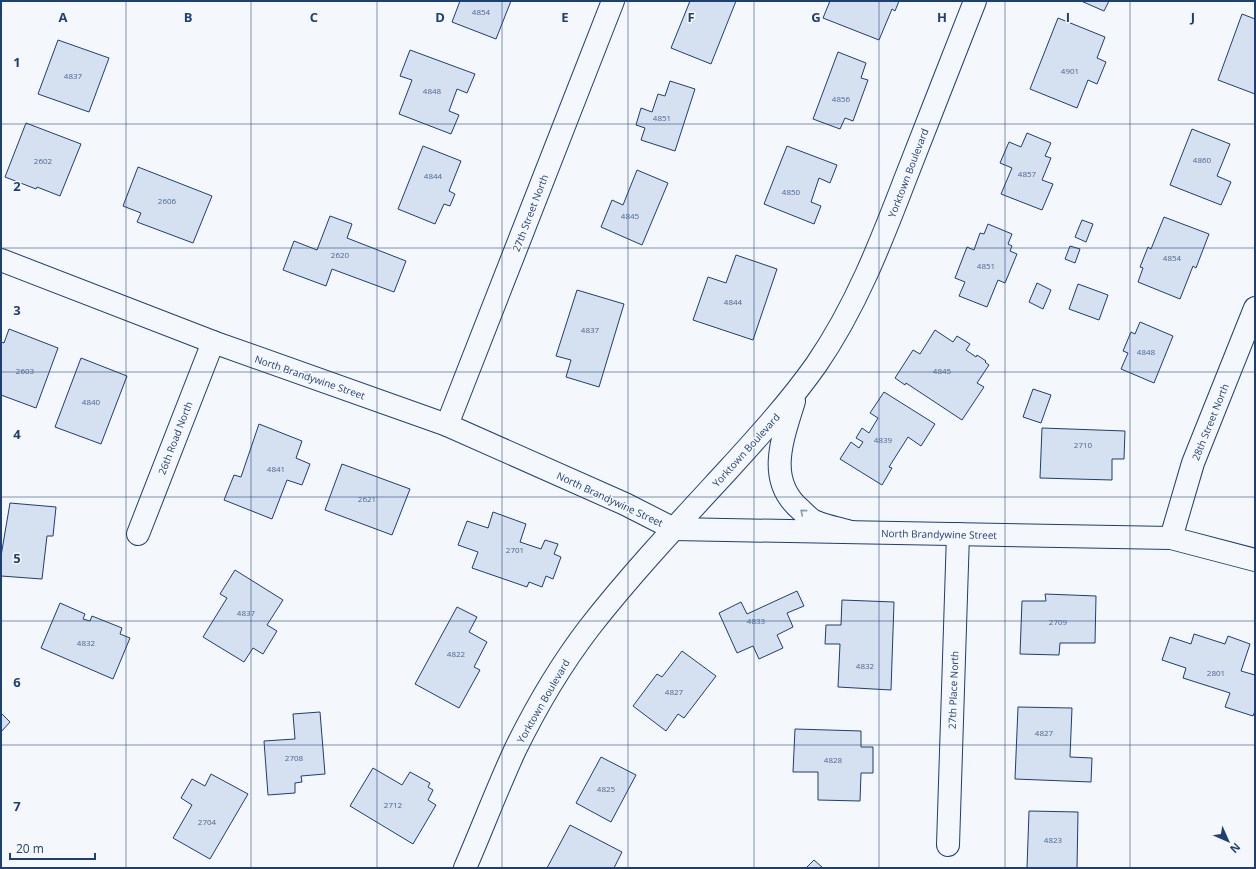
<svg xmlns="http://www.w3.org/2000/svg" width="1256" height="869" viewBox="0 0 1256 869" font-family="'Open Sans',sans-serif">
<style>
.building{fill:#d5e0f0;stroke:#1d3f73}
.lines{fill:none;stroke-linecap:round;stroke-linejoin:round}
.minor-casing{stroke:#1d3f73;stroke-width:24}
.tertiary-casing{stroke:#1d3f73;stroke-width:24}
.minor{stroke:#f4f7fb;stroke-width:22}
.tertiary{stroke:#f4f7fb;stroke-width:22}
.oneway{stroke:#889bb7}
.grid{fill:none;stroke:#1d3f73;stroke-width:1;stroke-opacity:0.55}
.labels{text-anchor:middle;stroke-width:3;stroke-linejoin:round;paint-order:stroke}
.number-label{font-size:8px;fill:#4b6792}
.street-label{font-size:10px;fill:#1d3f73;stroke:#f4f7fb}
.grid-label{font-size:13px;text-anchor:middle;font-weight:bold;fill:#1d3f73;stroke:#f4f7fb;stroke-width:3;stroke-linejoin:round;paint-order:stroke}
</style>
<rect width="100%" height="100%" fill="#f4f7fb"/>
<g class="building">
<path d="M460 1H511L496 39 452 22Z"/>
<path d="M690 1H736L711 64 671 48Z"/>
<path d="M830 1H899L895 11 892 9 879 40 823 18Z"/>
<path d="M1081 1H1109L1104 11Z"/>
<path d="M1242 14 1255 19V94L1218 80Z"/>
<path d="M1058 18 1105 37 1097 58 1106 62 1097 84 1088 80 1077 108 1030 89Z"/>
<path d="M58 40 109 58 89 112 38 94Z"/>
<path d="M410 50 475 74 467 93 457 89 449 111 459 115 451 134 399 114 412 80 400 76Z"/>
<path d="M838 52 866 63 861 78 868 80 853 121 845 118 840 129 813 119Z"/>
<path d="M670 81 695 89 675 151 641 140 645 128 636 125 641 108 652 112 658 94 665 96Z"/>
<path d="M26 123 81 144 60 196 37 187 36 189 5 177Z"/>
<path d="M1192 129 1230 144 1217 176 1231 182 1221 205 1170 185Z"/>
<path d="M1027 133 1051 143 1045 156 1051 158 1042 180 1053 184 1042 210 1001 194 1012 168 1000 163 1009 142 1021 147Z"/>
<path d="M423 146 461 161 449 191 455 194 450 206 444 204 435 224 398 209Z"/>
<path d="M787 146 837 165 830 183 819 178 811 202 821 206 814 224 764 204Z"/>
<path d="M138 167 212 196 193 243 137 222 141 213 123 206Z"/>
<path d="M637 170 668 183 642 245 601 227 612 200 623 205Z"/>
<path d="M330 216 352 224 347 238 406 261 394 292 332 269 326 286 283 270 294 241 317 250Z"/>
<path d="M1164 217 1209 234 1196 268 1193 266 1180 299 1138 282 1143 268 1140 267 1148 247 1151 249Z"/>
<path d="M1082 220 1093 224 1086 242 1075 237Z"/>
<path d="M988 224 1012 234 1008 244 1012 246 1010 251 1017 254 1005 283 998 280 987 307 959 296 965 282 955 278 967 247 974 250 980 233 984 234Z"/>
<path d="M1070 246 1080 249 1075 263 1065 259Z"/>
<path d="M736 255 777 269 753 340 693 320 708 277 726 283Z"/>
<path d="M1037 283 1051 290 1043 309 1029 302Z"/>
<path d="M1078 284 1108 295 1099 320 1069 309Z"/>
<path d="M577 290 624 304 599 387 566 377 571 360 556 356Z"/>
<path d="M1140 322 1173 336 1154 383 1121 369 1128 353 1123 351 1131 332 1135 334Z"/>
<path d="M9 329 58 348 36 408 1 395V342L4 343Z"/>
<path d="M935 330 953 342 957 336 970 344 966 350 976 357 977 355 986 361 985 362 989 365 977 383 984 387 962 420 906 383 905 385 895 378 913 350 920 354Z"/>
<path d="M81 358 127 376 101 444 55 427Z"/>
<path d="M1033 389 1051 395 1041 423 1023 417Z"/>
<path d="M884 392 935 424 921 446 908 437 889 467 892 468 882 485 840 459 851 442 859 448 863 442 856 438 862 428 869 433 878 418 870 413Z"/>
<path d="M259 424 302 441 296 458 310 464 302 485 287 480 272 519 224 500 234 475 241 477Z"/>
<path d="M1042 428 1125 431 1124 459H1112V480L1040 478Z"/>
<path d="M342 464 410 489 392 535 325 510Z"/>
<path d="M10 503 56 507 53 536H47L42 579 1 576V556Z"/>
<path d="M493 512 526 524 520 542 541 549 545 540 558 544 554 554 561 557 553 579 546 576 542 587 529 582 527 587 472 568 478 552 458 545 467 521 488 528Z"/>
<path d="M235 570 283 600 267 625 277 631 263 654 253 648 244 662 203 637 227 598 220 594Z"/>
<path d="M797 591 804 606 787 613 793 627 777 635 783 648 759 659 753 646 737 653 719 613 741 602 747 614Z"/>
<path d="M1045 594 1096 596 1095 643H1060L1059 655 1020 654 1022 601H1046Z"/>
<path d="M842 600 894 602 891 690 838 687 840 644H825L826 625H841Z"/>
<path d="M60 603 85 614 83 619 90 621 92 616 122 628 120 634 130 638 113 679 41 648Z"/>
<path d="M457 607 477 617 469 632 487 642 474 667 480 670 459 708 415 684Z"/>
<path d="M1194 634 1225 644 1228 636 1250 644 1241 671 1255 675V711L1253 716 1225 707 1230 693 1183 678 1186 668 1162 660 1170 637 1191 644Z"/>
<path d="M682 651 716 676 684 718 678 714 666 731 633 706 657 674 662 677Z"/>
<path d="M1018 707 1072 708 1070 757 1092 758 1091 782 1015 779Z"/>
<path d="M320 712 325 774 301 776 302 782 295 783V793L268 795 264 741 295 739 293 714Z"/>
<path d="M1 713 10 722 1 732Z"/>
<path d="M795 729 861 731V747H873V773H861L860 801 818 800V772H793Z"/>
<path d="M601 757 636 775 611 822 576 803Z"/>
<path d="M373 768 402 785 410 772 430 783 428 787 433 790 428 800 436 805 413 844 350 806Z"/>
<path d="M211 774 248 794 210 859 173 838 192 805 181 798 192 779 205 786Z"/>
<path d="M1029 811 1078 812 1077 868H1027Z"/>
<path d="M570 825 622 852 614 868H547Z"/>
<path d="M814 860 823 868H806Z"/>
</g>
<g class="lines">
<g class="minor-casing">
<g id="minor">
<path d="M1 260 213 342 447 425 625 504 674 529 1171 538 1255 560"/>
<path d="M447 425 613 1"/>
<path d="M138 534 213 342"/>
<path d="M1171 538 1193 463 1255 308"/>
<path d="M948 845 958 534"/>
</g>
</g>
<g class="tertiary-casing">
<g id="tertiary">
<path d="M794 401C783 438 765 480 801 510 804 513 808 517 812 520 821 525 841 529 851 532"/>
<path d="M465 868C482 829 497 789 515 750 536 707 560 666 589 628 632 573 680 522 727 471 758 437 789 403 816 365 856 307 881 242 906 177 929 118 952 60 975 1"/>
</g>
</g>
<use href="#minor" class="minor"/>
<use href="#tertiary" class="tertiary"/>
</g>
<defs><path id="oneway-chevron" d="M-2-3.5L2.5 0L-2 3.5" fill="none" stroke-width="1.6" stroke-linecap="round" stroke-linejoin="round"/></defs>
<use class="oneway" href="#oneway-chevron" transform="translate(803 512) rotate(-140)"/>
<path class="grid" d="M126 1V868M251 1V868M377 1V868M502 1V868M628 1V868M754 1V868M879 1V868M1005 1V868M1130 1V868M1 124H1255M1 248H1255M1 372H1255M1 497H1255M1 621H1255M1 745H1255"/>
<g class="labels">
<g class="number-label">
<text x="481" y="15">4854</text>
<text x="1070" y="74">4901</text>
<text x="73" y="79">4837</text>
<text x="432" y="94">4848</text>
<text x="841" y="102">4856</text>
<text x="662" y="121">4851</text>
<text x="1202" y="163">4860</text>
<text x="43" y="164">2602</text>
<text x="1027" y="177">4857</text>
<text x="433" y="179">4844</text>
<text x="791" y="195">4850</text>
<text x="167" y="204">2606</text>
<text x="630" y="219">4845</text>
<text x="340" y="258">2620</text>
<text x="1172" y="261">4854</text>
<text x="986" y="269">4851</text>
<text x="733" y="305">4844</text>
<text x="590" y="333">4837</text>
<text x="1146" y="355">4848</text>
<text x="25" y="374">2603</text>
<text x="942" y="374">4845</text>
<text x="91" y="405">4840</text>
<text x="883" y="443">4839</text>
<text x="1083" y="448">2710</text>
<text x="276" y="472">4841</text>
<text x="367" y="502">2621</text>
<text x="515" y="553">2701</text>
<text x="246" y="616">4837</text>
<text x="756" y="624">4833</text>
<text x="1058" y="625">2709</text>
<text x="86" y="646">4832</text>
<text x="456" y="657">4822</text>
<text x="865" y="669">4832</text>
<text x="1216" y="676">2801</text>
<text x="674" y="695">4827</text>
<text x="1044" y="736">4827</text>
<text x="294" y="761">2708</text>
<text x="833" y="763">4828</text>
<text x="606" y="792">4825</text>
<text x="393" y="808">2712</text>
<text x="207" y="825">2704</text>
<text x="1053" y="843">4823</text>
</g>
<g class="street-label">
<text transform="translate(908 173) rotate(-69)" y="4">Yorktown Boulevard</text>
<text transform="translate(530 213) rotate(-69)" y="4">27th Street North</text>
<text transform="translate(310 377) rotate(19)" y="4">North Brandywine Street</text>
<text transform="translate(1210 422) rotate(-68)" y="4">28th Street North</text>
<text transform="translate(175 438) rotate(-69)" y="4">26th Road North</text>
<text transform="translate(746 450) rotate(-48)" y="4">Yorktown Boulevard</text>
<text transform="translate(610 499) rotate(25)" y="4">North Brandywine Street</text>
<text transform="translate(939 534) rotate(1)" y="4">North Brandywine Street</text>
<text transform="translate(953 690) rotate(-88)" y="4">27th Place North</text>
<text transform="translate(543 701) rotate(-60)" y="4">Yorktown Boulevard</text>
</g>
</g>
<g class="grid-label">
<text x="63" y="22">A</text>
<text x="188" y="22">B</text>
<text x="314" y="22">C</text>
<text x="440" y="22">D</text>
<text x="565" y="22">E</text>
<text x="691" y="22">F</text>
<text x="816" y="22">G</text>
<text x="942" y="22">H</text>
<text x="1068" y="22">I</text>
<text x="1193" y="22">J</text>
<text x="17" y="67">1</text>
<text x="17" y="191">2</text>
<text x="17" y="315">3</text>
<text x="17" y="439">4</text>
<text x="17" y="563">5</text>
<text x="17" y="687">6</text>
<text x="17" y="811">7</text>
</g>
<rect width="1256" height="869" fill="none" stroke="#1d3f73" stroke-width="4"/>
<g transform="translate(1228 841) rotate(135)" stroke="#f4f7fb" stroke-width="3" paint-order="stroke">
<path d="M0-3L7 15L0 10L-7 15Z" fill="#1d3f73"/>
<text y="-6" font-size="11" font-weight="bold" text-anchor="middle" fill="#1d3f73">N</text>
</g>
<path d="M10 853v6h85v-6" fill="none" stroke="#1d3f73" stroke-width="2"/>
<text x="16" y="853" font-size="12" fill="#1d3f73" stroke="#f4f7fb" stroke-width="3" paint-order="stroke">20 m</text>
</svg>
